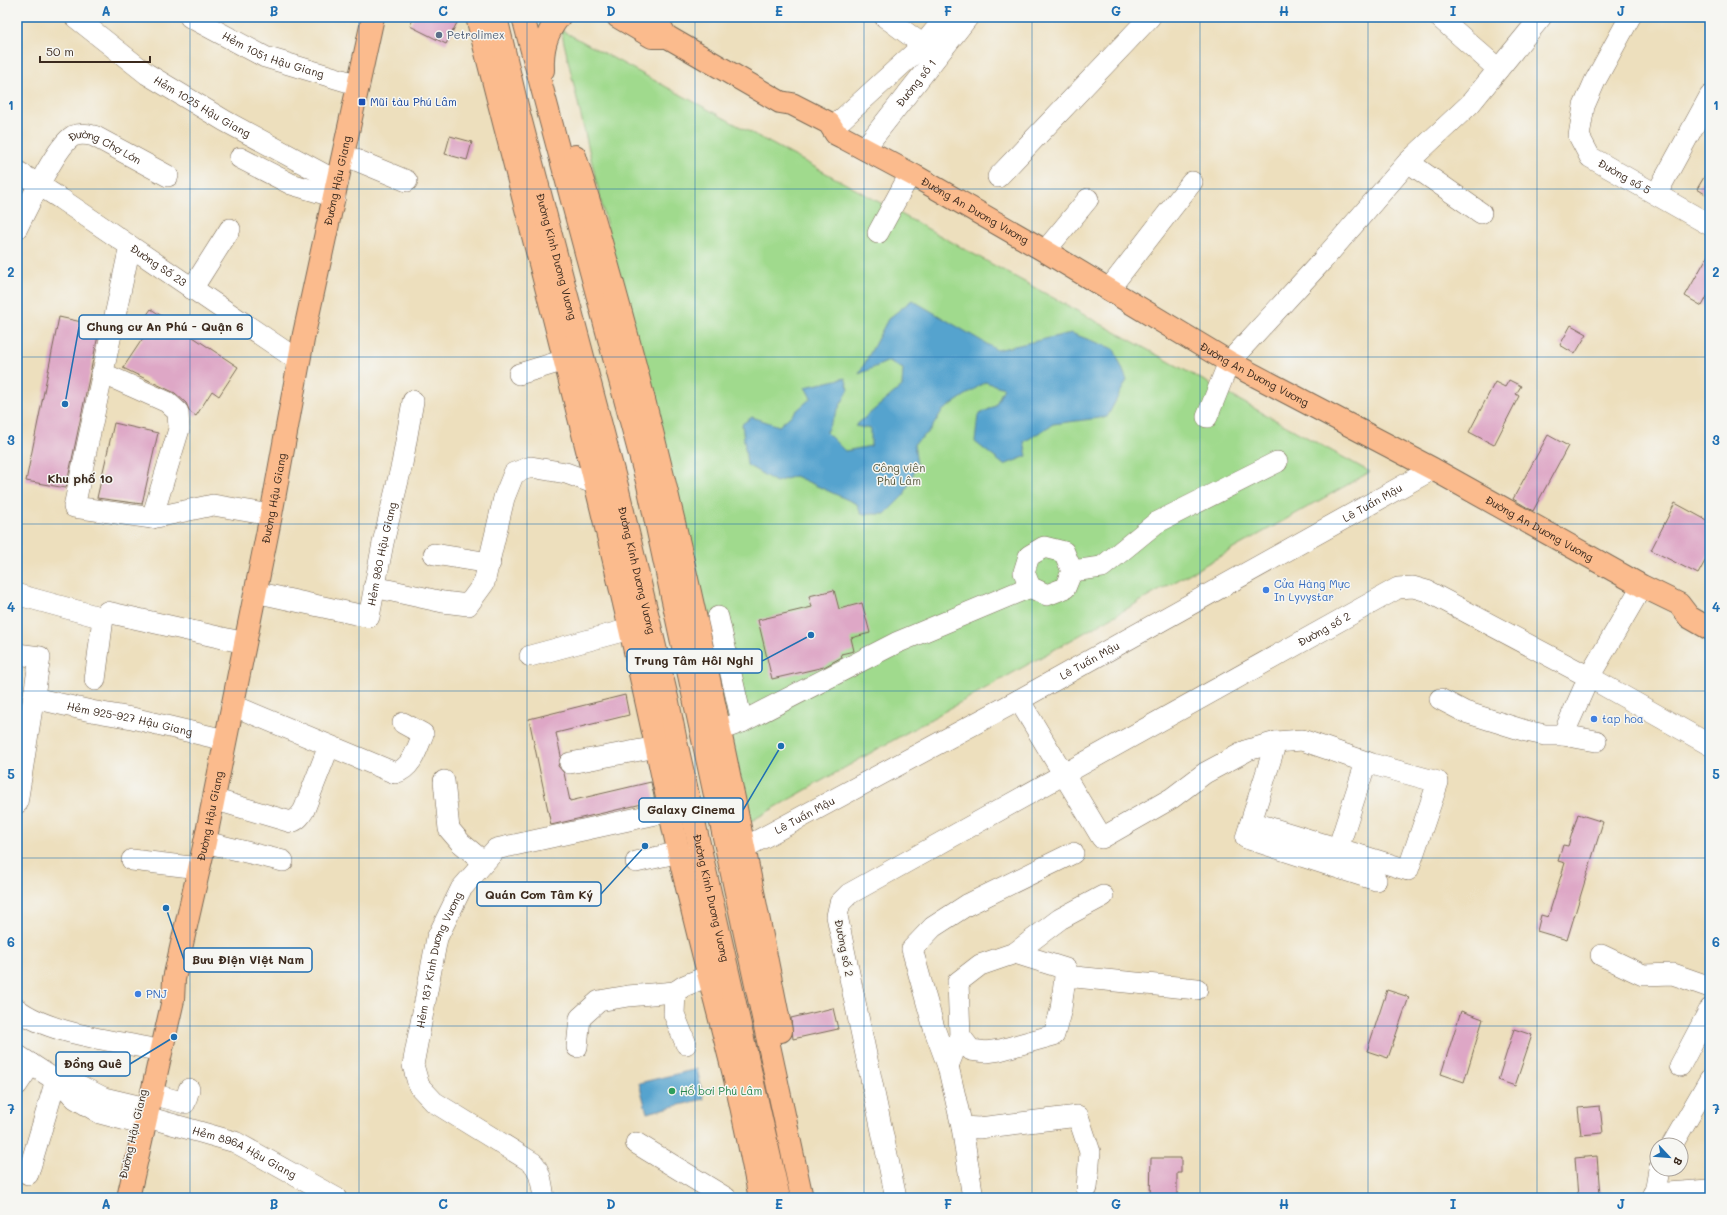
<svg xmlns="http://www.w3.org/2000/svg" width="1727" height="1215" viewBox="0 0 1727 1215" font-family="Mali,sans-serif">
<style>
.green{fill:#a0da8d;stroke:#6e8256}
.water{fill:#54a3ce;stroke:#486676}
.building{fill:#dea7c6}
.lines{fill:none;stroke-linecap:round;stroke-linejoin:round}
.minor-casing{stroke:#796956;stroke-width:22}
.major-casing{stroke:#796956;stroke-width:24}
.minor{stroke:#fff;stroke-width:21}
.major{stroke:#fbbb8d;stroke-width:22}
.grid{fill:none;stroke:#1f6fb2;stroke-width:1;stroke-opacity:0.55}
.service-dot{fill:#5c6f8a;stroke:#f6f6f2;stroke-width:1.5}
.transit-dot{fill:#1a4fb4;stroke:#f6f6f2;stroke-width:1.5}
.shop-dot{fill:#3f7fe0;stroke:#f6f6f2;stroke-width:1.5}
.leisure-dot{fill:#2e9e5b;stroke:#f6f6f2;stroke-width:1.5}
.labels{text-anchor:middle;stroke-width:3;stroke-linejoin:round;paint-order:stroke}
.service-label{font-size:11px;fill:#4e5e75;stroke:#f6f6f2;text-anchor:start}
.street-label{font-size:11px;fill:#3b2a1e;stroke:#f6f6f2}
.transit-label{font-size:11px;fill:#164399;stroke:#f6f6f2;text-anchor:start}
.park-label{font-size:11px;fill:#54563a;stroke:#f6f6f2}
.shop-label{font-size:11px;fill:#366cbe;stroke:#f6f6f2;text-anchor:start}
.leisure-label{font-size:11px;fill:#27864d;stroke:#f6f6f2;text-anchor:start}
.neighbourhood-label{font-size:12px;font-weight:bold;fill:#3b2a1e;stroke:#f6f6f2}
.leader{fill:none;stroke:#1f6fb2;stroke-width:1.5}
.callout-dot{fill:#1f6fb2;stroke:#f6f6f2;stroke-width:1.5}
.callout{fill:#f6f6f2;stroke:#1f6fb2;stroke-width:1.5}
.callout-label{font-size:12px;text-anchor:middle;font-weight:bold;fill:#3b2a1e}
.neatline{fill:none;stroke:#1f6fb2;stroke-width:1.5}
.grid-label{font-size:13px;text-anchor:middle;font-weight:bold;fill:#1f6fb2}
</style>
<rect width="100%" height="100%" fill="#f6f6f2"/>
<filter id="ink" filterUnits="userSpaceOnUse"><feTurbulence type="fractalNoise" baseFrequency=".025" numOctaves="2"/><feDisplacementMap in="SourceGraphic" scale="8" xChannelSelector="R" yChannelSelector="G"/><feConvolveMatrix kernelMatrix="1 2 1 2 8 2 1 2 1" color-interpolation-filters="sRGB"/></filter>
<filter id="wash" filterUnits="userSpaceOnUse"><feTurbulence type="fractalNoise" baseFrequency=".012" numOctaves="4" result="noise"/><feDisplacementMap in="SourceGraphic" scale="16" xChannelSelector="R" yChannelSelector="G"/><feGaussianBlur stdDeviation="0.9" result="paint"/><feColorMatrix in="noise" values="0 0 0 0 0 0 0 0 0 0 0 0 0 0 0 0 0 1.4 0 .05"/><feComposite in="paint" operator="in"/></filter>
<g filter="url(#wash)">
<rect width="100%" height="100%" fill="#eddfbd"/>
<path class="green" d="M561 30 848 185 1370 472 874 751 746 824Z"/>
<g class="water">
<path d="M912 300 997 350 1071 333 1114 349 1127 380 1107 417 1053 424 1024 442 1027 456 1004 465 975 442 978 415 995 406 1004 388 985 382 942 411 930 431 914 444 917 465 904 495 885 514H861L857 504 795 476 776 482 747 465 742 424 752 417 779 426 811 398 805 387 845 378 849 389 826 432 845 451 871 446V429L855 426 902 386 903 369 889 361 859 374 888 319Z"/>
<path d="M697 1069 704 1099 647 1113 639 1083Z"/>
</g>
<g id="blocks">
<g class="building">
<path d="M414 17H460L446 44 410 26Z"/>
<path d="M450 136 472 142 467 160 445 154Z"/>
<path d="M1710 167V197L1697 189Z"/>
<path d="M1710 252V291L1702 306 1685 296Z"/>
<path d="M151 309 238 367 219 396 212 391 196 416 190 412 186 403 175 393 123 368 143 338 134 333Z"/>
<path d="M59 317 100 326 66 488 26 481Z"/>
<path d="M1571 325 1587 334 1575 354 1560 345Z"/>
<path d="M1509 380 1521 386 1516 394 1519 396 1494 445 1469 432 1495 382 1505 387Z"/>
<path d="M114 423 158 433 142 504 97 498Z"/>
<path d="M1548 435 1568 446 1533 511 1513 499Z"/>
<path d="M1675 503 1710 522V552L1698 574 1651 550Z"/>
<path d="M834 590 839 609 862 603 870 633 851 638 854 651 841 654 842 657 824 667 772 679 758 620 812 607 809 596Z"/>
<path d="M625 695 629 715 556 733 561 756 558 766 564 773 570 801 651 782 655 801 551 825 529 719Z"/>
<path d="M1578 814 1603 822 1567 940 1537 931 1541 915 1548 917 1565 863 1558 861 1563 845 1568 846Z"/>
<path d="M1387 990 1409 997 1388 1058 1367 1051Z"/>
<path d="M833 1008 838 1029 793 1039 791 1018Z"/>
<path d="M1461 1011 1483 1019 1464 1082 1441 1074Z"/>
<path d="M1514 1029 1532 1035 1515 1086 1498 1080Z"/>
<path d="M1600 1106 1603 1133 1581 1135 1578 1108Z"/>
<path d="M1597 1156 1600 1195 1578 1197 1575 1158Z"/>
<path d="M1151 1158H1181V1173H1177V1198H1150Z"/>
</g>
</g>
</g>
<g filter="url(#ink)">
<use href="#blocks" fill-opacity="0" stroke="#796956" stroke-width="1"/>
<g class="lines">
<g class="minor-casing">
<g id="minor">
<path id="s1" d="M75 17 147 74 225 121 338 182"/>
<path id="s2" d="M190 17 265 57 359 85"/>
<path d="M885 17 923 45"/>
<path d="M1439 17 1498 69"/>
<path id="s3" d="M1630 17 1595 81 1584 106 1579 136 1590 157 1710 225"/>
<path d="M841 120 923 45 946 17"/>
<path id="s4" d="M864 149 968 17"/>
<path d="M344 155 407 181"/>
<path d="M240 158 291 184 335 197"/>
<path d="M1408 162 1481 213"/>
<path id="s5" d="M17 171 61 199 299 361"/>
<path d="M998 177 1150 17"/>
<path d="M1657 193 1710 96"/>
<path id="s6" d="M17 228C27 208 56 146 73 136 80 133 87 134 94 136L168 176"/>
<path d="M878 233 910 174"/>
<path d="M130 246 74 507 152 518 213 505 271 515"/>
<path d="M1045 251 1088 199"/>
<path d="M192 289 230 229"/>
<path d="M1109 289 1192 182"/>
<path d="M102 373 167 402 178 412 179 429 152 518"/>
<path d="M519 374 565 360"/>
<path d="M1207 417 1229 362 1322 261 1408 162 1470 104 1541 17"/>
<path d="M434 554 490 563"/>
<path d="M1072 571 1102 567 1156 523 1277 462"/>
<path d="M374 587 443 602 468 605 484 583 504 498 514 473 531 467 566 473 596 484"/>
<path id="s7" d="M255 592 369 617 383 543 402 464 413 401"/>
<path d="M19 595 103 618"/>
<path d="M718 617 742 722"/>
<path d="M17 654 40 657 17 803"/>
<path d="M530 656 630 629"/>
<path d="M95 680 103 618 107 612 245 643"/>
<path id="s8" d="M34 698 91 711 132 718 225 740"/>
<path d="M1440 699 1465 712 1526 731 1545 735H1563L1596 741"/>
<path d="M1019 700 1102 838 1172 798 1205 773 1248 750 1276 742 1302 740 1372 764 1438 782 1408 870 1251 822"/>
<path d="M232 705 395 773C412 768 417 749 423 734L403 723"/>
<path d="M720 730 742 722 896 643 1030 587 1047 595 1065 588 1072 571 1064 552 1044 547 1029 556 1024 572 1030 587"/>
<path d="M1563 735 1589 677 1642 586"/>
<path d="M1276 742 1246 838 1376 880"/>
<path d="M570 763 657 747"/>
<path d="M444 781 449 829 461 843 484 862"/>
<path d="M213 799 291 822C298 820 301 815 304 810L329 746"/>
<path d="M205 842 283 861"/>
<path id="s9" d="M744 848 1019 700 1433 469"/>
<path d="M1338 849 1366 762"/>
<path d="M1073 853 967 905 933 927 912 949 934 1028 948 1066 962 1127 979 1128 1078 1116 1090 1152 1087 1188"/>
<path d="M132 860 199 868"/>
<path d="M636 862 680 852"/>
<path d="M1601 955 1643 975 1673 974 1710 987"/>
<path d="M1065 976 1197 989"/>
<path d="M17 1009C49 1034 112 1040 152 1049"/>
<path d="M960 1036 971 1050 986 1052 1000 1050 1054 1035 1061 1009 1066 969 1015 953"/>
<path d="M686 1044 674 1014 675 992 684 986 708 976"/>
<path d="M577 1047 580 1018 599 1001 628 996 675 992"/>
<path d="M17 1055 63 1085 75 1098 100 1113 134 1122 147 1117"/>
<path d="M948 1066 960 1036 958 982 980 965 1015 953 1060 919 1103 896"/>
<path d="M1680 1066 1710 1009"/>
<path d="M17 1085 31 1064"/>
<path d="M72 1085 80 1086 104 1098 138 1106 147 1117"/>
<path d="M152 1094 185 1103 189 1089"/>
<path id="s10" d="M147 1117 235 1142 336 1198"/>
<path d="M962 1127 973 1198"/>
<path d="M636 1143 726 1198"/>
<path d="M1672 1145 1710 1079"/>
<path d="M28 1174 56 1080"/>
<path d="M1653 1194 1710 1190"/>
<path id="s11" d="M544 1198C542 1186 541 1172 533 1163L434 1102 419 1086 413 1065 437 938 461 889 496 849 670 811"/>
<path id="s12" d="M896 1198 837 916 840 903 849 894 1398 588 1413 587 1427 591 1589 677 1710 745"/>
<path d="M1654 1198 1659 1169"/>
</g>
</g>
<g class="major-casing">
<g id="major">
<path d="M477 17C544 281 615 545 670 812 688 901 713 990 735 1079 744 1118 752 1158 760 1198"/>
<path id="s13" d="M496 17 518 110 617 486 668 702 676 742 779 1198"/>
<path d="M523 17 648 485 802 1198"/>
<path d="M618 17 652 37H663"/>
<path id="s14" d="M647 17 659 24 666 36 780 102 792 104 829 123 836 134 842 137 915 176 1045 251 1229 362 1433 469 1642 586 1679 604 1689 617 1710 629"/>
<path d="M543 70C542 49 546 33 559 17"/>
<path d="M575 156C665 442 722 737 781 1031"/>
<path id="s15" d="M128 1198 173 1000 174 979 205 842 271 515 304 334 373 17"/>
</g>
</g>
<use href="#minor" class="minor"/>
<use href="#major" class="major"/>
</g>
</g>
<path class="grid" d="M190 17V1198M359 17V1198M527 17V1198M695 17V1198M864 17V1198M1032 17V1198M1200 17V1198M1368 17V1198M1537 17V1198M17 189H1710M17 357H1710M17 524H1710M17 691H1710M17 858H1710M17 1026H1710"/>
<circle class="service-dot" cx="439" cy="35" r="4"/>
<rect class="transit-dot" x="358" y="98" width="8" height="8" rx="2"/>
<g class="shop-dot">
<circle cx="1266" cy="590" r="4"/>
<circle cx="1594" cy="719" r="4"/>
<circle cx="138" cy="994" r="4"/>
</g>
<circle class="leisure-dot" cx="672" cy="1091" r="4"/>
<g class="labels">
<g class="service-label">
<text x="447" y="39">Petrolimex</text>
</g>
<g class="street-label">
<text dy="4" stroke="none"><textPath href="#s2" startOffset="92">Hẻm 1051 Hậu Giang</textPath></text>
<text dy="4" stroke="none"><textPath href="#s4" startOffset="84">Đường số 1</textPath></text>
<text dy="4" stroke="none"><textPath href="#s1" startOffset="156">Hẻm 1025 Hậu Giang</textPath></text>
<text dy="4" stroke="none"><textPath href="#s6" startOffset="143">Đường Chợ Lớn</textPath></text>
<text dy="4" stroke="none"><textPath href="#s3" startOffset="194">Đường số 5</textPath></text>
<text dy="4" stroke="none"><textPath href="#s15" startOffset="1039">Đường Hậu Giang</textPath></text>
<text dy="4" stroke="none"><textPath href="#s14" startOffset="385">Đường An Dương Vương</textPath></text>
<text dy="4" stroke="none"><textPath href="#s13" startOffset="247">Đường Kinh Dương Vương</textPath></text>
<text dy="4" stroke="none"><textPath href="#s5" startOffset="170">Đường Số 23</textPath></text>
<text dy="4" stroke="none"><textPath href="#s14" startOffset="709">Đường An Dương Vương</textPath></text>
<text dy="4" stroke="none"><textPath href="#s15" startOffset="715">Đường Hậu Giang</textPath></text>
<text dy="4" stroke="none"><textPath href="#s9" startOffset="717">Lê Tuấn Mậu</textPath></text>
<text dy="4" stroke="none"><textPath href="#s14" startOffset="1033">Đường An Dương Vương</textPath></text>
<text dy="4" stroke="none"><textPath href="#s7" startOffset="181">Hẻm 980 Hậu Giang</textPath></text>
<text dy="4" stroke="none"><textPath href="#s13" startOffset="571">Đường Kinh Dương Vương</textPath></text>
<text dy="4" stroke="none"><textPath href="#s12" startOffset="858">Đường số 2</textPath></text>
<text dy="4" stroke="none"><textPath href="#s9" startOffset="393">Lê Tuấn Mậu</textPath></text>
<text dy="4" stroke="none"><textPath href="#s8" startOffset="98">Hẻm 925-927 Hậu Giang</textPath></text>
<text dy="4" stroke="none"><textPath href="#s15" startOffset="391">Đường Hậu Giang</textPath></text>
<text dy="4" stroke="none"><textPath href="#s9" startOffset="69">Lê Tuấn Mậu</textPath></text>
<text dy="4" stroke="none"><textPath href="#s13" startOffset="907">Đường Kinh Dương Vương</textPath></text>
<text transform="translate(844 948) rotate(79)" y="4">Đường số 2</text>
<text dy="4" stroke="none"><textPath href="#s11" startOffset="306">Hẻm 187 Kinh Dương Vương</textPath></text>
<text transform="translate(133 1134) rotate(-77)" y="4">Đường Hậu Giang</text>
<text dy="4" stroke="none"><textPath href="#s10" startOffset="104">Hẻm 896A Hậu Giang</textPath></text>
</g>
<g class="transit-label">
<text x="370" y="106">Mũi tàu Phú Lâm</text>
</g>
<g class="park-label">
<text x="899" y="472">Công viên<tspan x="899" dy="13">Phú Lâm</tspan></text>
</g>
<g class="shop-label">
<text x="1274" y="588">Cửa Hàng Mực<tspan x="1274" dy="13">In Lyvystar</tspan></text>
<text x="1602" y="723">tap hoa</text>
<text x="146" y="998">PNJ</text>
</g>
<g class="leisure-label">
<text x="680" y="1095">Hồ bơi Phú Lâm</text>
</g>
<g class="neighbourhood-label">
<text x="80" y="483">Khu phố 10</text>
</g>
</g>
<path class="leader" d="M65 404L79 327M811 635L762 661M781 746L743 810M645 846L601 894M166 908L184 960M174 1037L130 1064"/>
<g class="callout-dot">
<circle cx="65" cy="404" r="4"/>
<circle cx="811" cy="635" r="4"/>
<circle cx="781" cy="746" r="4"/>
<circle cx="645" cy="846" r="4"/>
<circle cx="166" cy="908" r="4"/>
<circle cx="174" cy="1037" r="4"/>
</g>
<g class="callout">
<rect x="79" y="315" width="173" height="24" rx="4"/>
<rect x="627" y="649" width="135" height="24" rx="4"/>
<rect x="639" y="798" width="104" height="24" rx="4"/>
<rect x="477" y="882" width="124" height="24" rx="4"/>
<rect x="184" y="948" width="128" height="24" rx="4"/>
<rect x="56" y="1052" width="74" height="24" rx="4"/>
</g>
<g class="callout-label">
<text x="165" y="331">Chung cư An Phú - Quận 6</text>
<text x="694" y="665">Trung Tâm Hôi Nghi</text>
<text x="691" y="814">Galaxy Cinema</text>
<text x="539" y="899">Quán Cơm Tâm Ký</text>
<text x="248" y="964">Bưu Điện Việt Nam</text>
<text x="93" y="1068">Đồng Quê</text>
</g>
<rect width="1727" height="1215" fill="none" stroke="#f6f6f2" stroke-width="44"/>
<g transform="translate(1669 1157) rotate(116)"><circle r="19" fill="#f6f6f2" stroke="#aba49d"/>
<path d="M0-3L7 15L0 10L-7 15Z" fill="#1f6fb2"/>
<text y="-6" font-size="11" font-weight="bold" text-anchor="middle" fill="#3b2a1e">B</text>
</g>
<path d="M40 56v6h110v-6" fill="none" stroke="#3b2a1e" stroke-width="2"/>
<text x="46" y="56" font-size="12" fill="#3b2a1e" stroke="#f6f6f2" stroke-width="3" paint-order="stroke">50 m</text>
<rect x="22" y="22" width="1683" height="1171" class="neatline"/>
<g class="grid-label">
<text x="106" y="16">A</text>
<text x="274" y="16">B</text>
<text x="443" y="16">C</text>
<text x="611" y="16">D</text>
<text x="779" y="16">E</text>
<text x="948" y="16">F</text>
<text x="1116" y="16">G</text>
<text x="1284" y="16">H</text>
<text x="1453" y="16">I</text>
<text x="1621" y="16">J</text>
<text x="11" y="110">1</text>
<text x="1716" y="110">1</text>
<text x="11" y="277">2</text>
<text x="1716" y="277">2</text>
<text x="11" y="445">3</text>
<text x="1716" y="445">3</text>
<text x="11" y="612">4</text>
<text x="1716" y="612">4</text>
<text x="11" y="779">5</text>
<text x="1716" y="779">5</text>
<text x="11" y="947">6</text>
<text x="1716" y="947">6</text>
<text x="11" y="1114">7</text>
<text x="1716" y="1114">7</text>
<text x="106" y="1209">A</text>
<text x="274" y="1209">B</text>
<text x="443" y="1209">C</text>
<text x="611" y="1209">D</text>
<text x="779" y="1209">E</text>
<text x="948" y="1209">F</text>
<text x="1116" y="1209">G</text>
<text x="1284" y="1209">H</text>
<text x="1453" y="1209">I</text>
<text x="1621" y="1209">J</text>
</g>
</svg>
